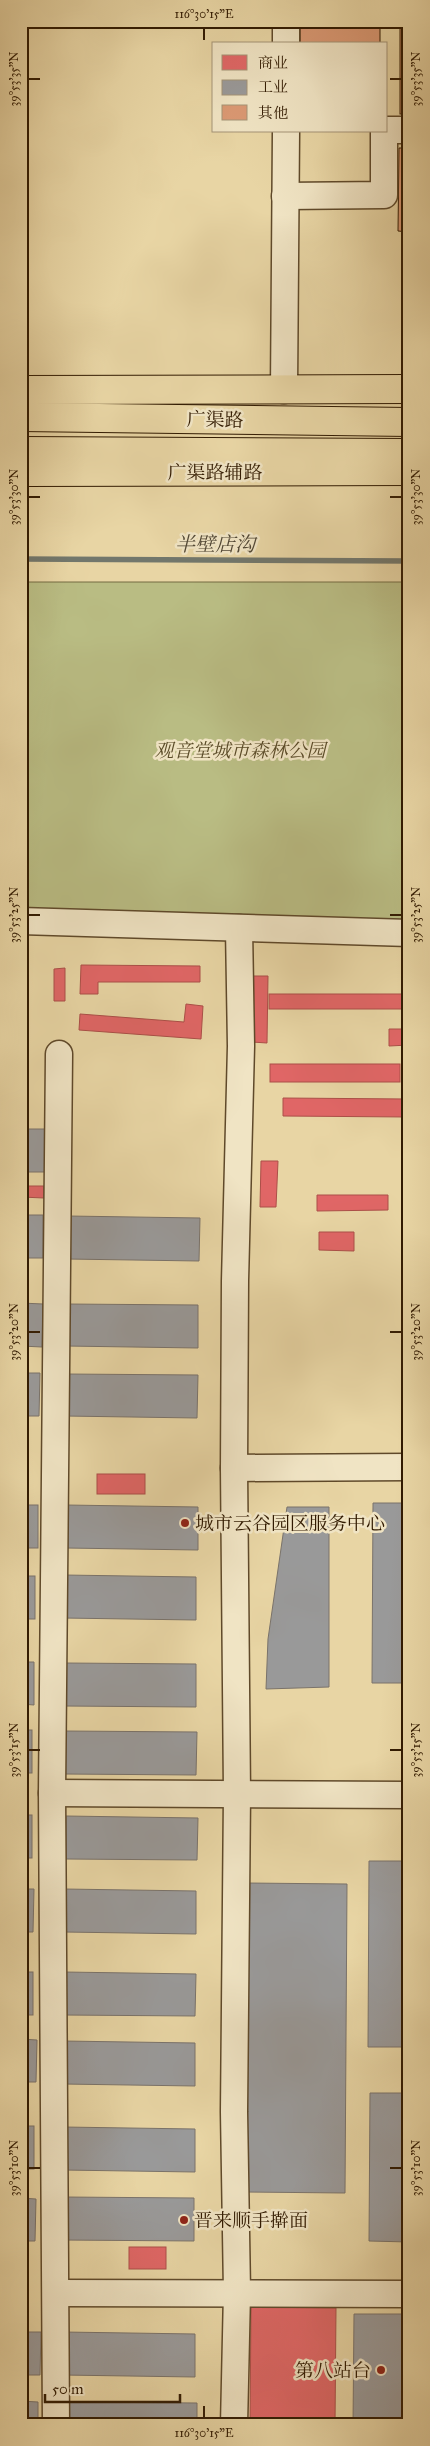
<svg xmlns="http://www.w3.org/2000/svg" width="430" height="2446" viewBox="0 0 430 2446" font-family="'IM FELL Great Primer','Noto Serif SC',serif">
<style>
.green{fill:#b9bc83;stroke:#756b42}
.shops{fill:#e06666;stroke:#ac4f48}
.industry{fill:#999;stroke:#7a736b}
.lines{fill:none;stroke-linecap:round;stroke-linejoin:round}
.stream{stroke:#72776c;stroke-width:5.5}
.building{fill:#da9873;stroke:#311a01}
.minor-casing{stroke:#5f492a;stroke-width:29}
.major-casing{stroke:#311a01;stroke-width:30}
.highway-casing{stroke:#311a01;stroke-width:30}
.minor{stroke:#f0e4c4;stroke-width:26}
.major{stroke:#e8d5a4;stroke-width:28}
.highway{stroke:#e8d5a4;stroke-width:28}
.ticks{fill:none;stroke:#311a01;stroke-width:2}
.poi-dot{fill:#8f2418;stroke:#f0e4c4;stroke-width:2}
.labels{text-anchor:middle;stroke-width:5;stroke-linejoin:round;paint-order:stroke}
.street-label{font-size:19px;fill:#311a01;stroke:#f0e4c4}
.park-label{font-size:19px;font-style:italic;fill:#5a4b28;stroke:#f0e4c4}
.poi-label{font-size:19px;fill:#311a01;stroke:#f0e4c4;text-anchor:start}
.water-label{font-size:20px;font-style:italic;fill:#524836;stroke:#f0e4c4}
.neatline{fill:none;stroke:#311a01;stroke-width:2}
.ticks-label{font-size:12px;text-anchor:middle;fill:#311a01}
</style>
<rect width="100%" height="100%" fill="#e8d5a4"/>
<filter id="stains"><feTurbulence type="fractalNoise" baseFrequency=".004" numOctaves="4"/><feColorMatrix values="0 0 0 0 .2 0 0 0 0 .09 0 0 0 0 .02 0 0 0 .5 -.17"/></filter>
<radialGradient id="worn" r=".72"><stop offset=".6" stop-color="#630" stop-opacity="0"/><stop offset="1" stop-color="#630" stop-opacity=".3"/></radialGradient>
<path class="green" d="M21 582H409V922L21 912Z"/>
<g class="shops">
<path d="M81 965 200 966V982H98V994H80Z"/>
<path d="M65 968V1001H54V969Z"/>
<path d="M253 976H268L267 1043 252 1042Z"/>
<rect x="269" y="994" width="140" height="15"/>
<path d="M186 1004 203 1006 201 1039 79 1030 80 1014 184 1022Z"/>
<path d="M389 1029H409V1045L389 1046Z"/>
<rect x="270" y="1064" width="130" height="18"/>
<path d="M283 1098 407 1099V1117L283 1116Z"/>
<path d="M261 1161H278L276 1207H260Z"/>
<path d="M21 1186H44V1198L21 1197Z"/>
<path d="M317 1195H388V1210L317 1211Z"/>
<path d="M319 1232H354V1251L319 1250Z"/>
<rect x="97" y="1474" width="48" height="20"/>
<rect x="129" y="2247" width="37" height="22"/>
<path d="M251 2307 336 2308 335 2425H250Z"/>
</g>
<g class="industry">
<rect x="21" y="1129" width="26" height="43"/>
<rect x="21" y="1215" width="22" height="43"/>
<path d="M68 1216 200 1218 199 1261 67 1259Z"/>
<path d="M21 1303 43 1304 42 1347 21 1346Z"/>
<path d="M66 1304 198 1305V1348L66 1346Z"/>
<path d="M21 1373H40L39 1416H21Z"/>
<path d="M66 1374 198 1375 197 1418 65 1416Z"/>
<path d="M373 1503H409V1683H372Z"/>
<rect x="21" y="1505" width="17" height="43"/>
<path d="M66 1505 198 1507V1550L66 1548Z"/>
<path d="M287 1507H329V1687L266 1689 268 1639Z"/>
<path d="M64 1575 196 1577V1620L63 1618Z"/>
<rect x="21" y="1576" width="14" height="43"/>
<path d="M21 1662H34V1705L21 1704Z"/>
<path d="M65 1663 196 1664V1707L64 1706Z"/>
<rect x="21" y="1730" width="11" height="43"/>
<path d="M65 1731 197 1732 196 1775 64 1774Z"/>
<rect x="21" y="1815" width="11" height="43"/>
<path d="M66 1816 198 1818 197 1860 66 1859Z"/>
<path d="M369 1861H409V2047H368Z"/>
<path d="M246 1883 347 1884 345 2193 244 2192Z"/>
<path d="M21 1889H34L33 1932H21Z"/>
<path d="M64 1889 196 1891V1934L64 1932Z"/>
<rect x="21" y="1972" width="12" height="43"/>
<path d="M64 1972 196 1974 195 2016 63 2015Z"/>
<path d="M21 2039 37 2040 36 2082H21Z"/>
<path d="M63 2041 195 2043V2086L63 2084Z"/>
<path d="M370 2093H409V2242L369 2241Z"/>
<rect x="21" y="2126" width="13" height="43"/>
<path d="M63 2127 195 2129V2172L63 2170Z"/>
<path d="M63 2197 194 2198V2241L62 2240Z"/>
<path d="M21 2198 36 2199 35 2241H21Z"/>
<path d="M354 2314H409V2425H353Z"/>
<path d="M21 2332H41L40 2375H21Z"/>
<path d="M63 2332 195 2334V2377L63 2375Z"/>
<path d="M21 2401 38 2402V2425H21Z"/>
<path d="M65 2402 197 2403V2425H65Z"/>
</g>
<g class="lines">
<path class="stream" d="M21 559 409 561"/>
</g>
<g class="building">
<rect x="300" y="21" width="80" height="23"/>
<rect x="400" y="21" width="9" height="93"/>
<path d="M399 148H409V232L398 231Z"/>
</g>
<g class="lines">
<g class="minor-casing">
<g id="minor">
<path d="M286 44V21"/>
<path d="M386 130H409"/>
<path d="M285 196 384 195V131"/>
<path d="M284 390 286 131"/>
<path d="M21 921 409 933"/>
<path d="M234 1468 409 1467"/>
<path d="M52 1793 409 1795"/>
<path d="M56 2293 409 2294"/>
<path d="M56 2425 52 1793 59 1054"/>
<path d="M234 2425 237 2292 234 2112 237 1794 234 1468 235 1281 241 1046 239 928"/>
</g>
</g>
<g class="major-casing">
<g id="major">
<path d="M21 390 409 389"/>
<path d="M21 472 409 471"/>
</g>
</g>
<g class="highway-casing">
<g id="highway">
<path d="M21 417 409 422"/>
<path d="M21 451 409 453"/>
</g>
</g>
<use href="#minor" class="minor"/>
<use href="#major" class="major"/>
<use href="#highway" class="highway"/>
</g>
<path class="ticks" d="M204 28V40M28 79H40M390 79H402M28 497H40M390 497H402M28 915H40M390 915H402M28 1332H40M390 1332H402M28 1750H40M390 1750H402M28 2168H40M390 2168H402M204 2406V2418"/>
<g class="poi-dot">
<circle cx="185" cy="1523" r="5"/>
<circle cx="184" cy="2220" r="5"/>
<circle cx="381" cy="2370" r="5"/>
</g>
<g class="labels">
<g class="street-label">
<text transform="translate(215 419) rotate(1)" y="7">广渠路</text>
<text x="215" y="479">广渠路辅路</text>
</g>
<g class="park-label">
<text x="240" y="757">观音堂城市森林公园</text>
</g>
<g class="poi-label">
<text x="195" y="1530">城市云谷园区服务中心</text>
<text x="194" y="2227">晋来顺手擀面</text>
<text x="371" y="2377" text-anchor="end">第八站台</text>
</g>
<g class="water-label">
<text x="215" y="551">半壁店沟</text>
</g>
</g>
<rect width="430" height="2446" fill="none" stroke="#e8d5a4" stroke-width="55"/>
<rect x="212" y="42" width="175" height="90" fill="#f0e4c4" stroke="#a49376"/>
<rect x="222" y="55" width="25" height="15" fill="#e06666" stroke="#a49376"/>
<text x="258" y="68" font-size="15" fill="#311a01">商业</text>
<rect x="222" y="80" width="25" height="15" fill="#999999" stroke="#a49376"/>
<text x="258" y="92" font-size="15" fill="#311a01">工业</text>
<rect x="222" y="105" width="25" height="15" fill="#da9873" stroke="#a49376"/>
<text x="258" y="118" font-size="15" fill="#311a01">其他</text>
<path d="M45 2394v8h135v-8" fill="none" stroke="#311a01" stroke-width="2.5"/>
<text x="52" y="2394" font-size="15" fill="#311a01" stroke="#f0e4c4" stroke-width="4" paint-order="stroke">50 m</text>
<rect x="28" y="28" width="374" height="2390" class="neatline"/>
<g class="ticks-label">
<text x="204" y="18">116°30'15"E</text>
<text transform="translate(14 79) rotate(-90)" y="4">39°53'35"N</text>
<text transform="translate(416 79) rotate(-90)" y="4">39°53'35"N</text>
<text transform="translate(14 497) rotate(-90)" y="4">39°53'30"N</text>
<text transform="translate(416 497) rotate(-90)" y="4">39°53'30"N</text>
<text transform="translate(14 915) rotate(-90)" y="4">39°53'25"N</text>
<text transform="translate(416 915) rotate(-90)" y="4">39°53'25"N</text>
<text transform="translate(14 1332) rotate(-90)" y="4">39°53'20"N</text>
<text transform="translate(416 1332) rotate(-90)" y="4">39°53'20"N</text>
<text transform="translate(14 1750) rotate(-90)" y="4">39°53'15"N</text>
<text transform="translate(416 1750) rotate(-90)" y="4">39°53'15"N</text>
<text transform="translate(14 2168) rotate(-90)" y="4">39°53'10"N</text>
<text transform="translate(416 2168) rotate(-90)" y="4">39°53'10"N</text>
<text x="204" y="2437">116°30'15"E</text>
</g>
<rect width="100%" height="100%" filter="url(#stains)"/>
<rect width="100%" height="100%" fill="url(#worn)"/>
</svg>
